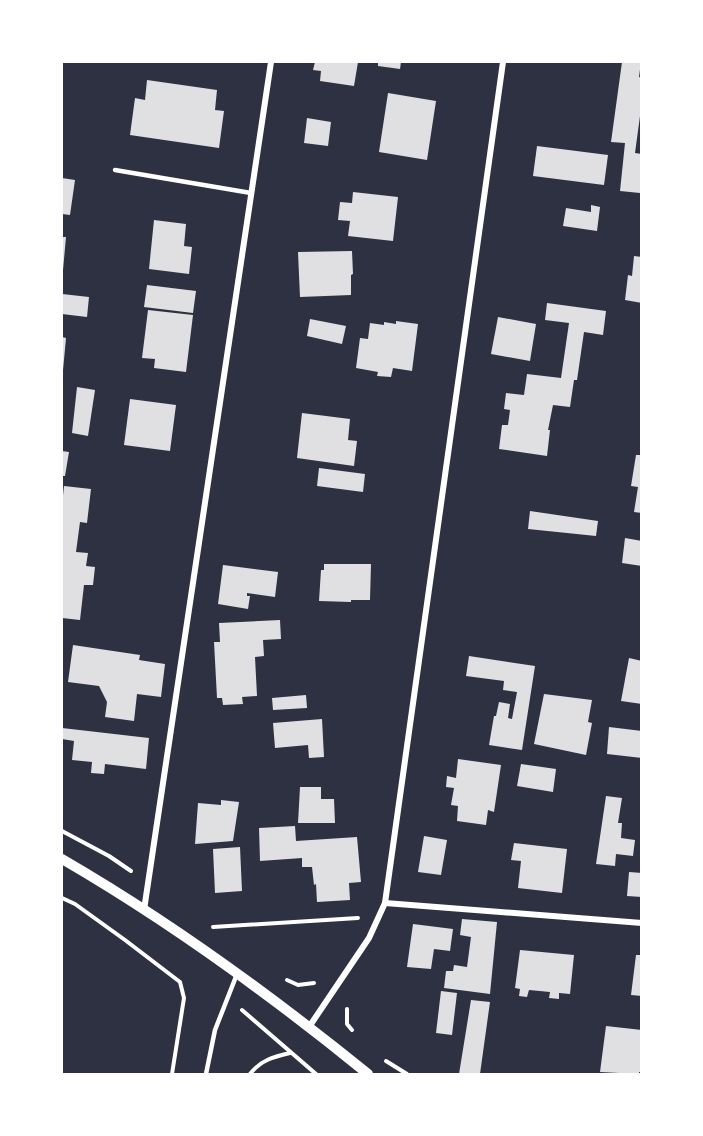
<svg xmlns="http://www.w3.org/2000/svg" width="703" height="1136" viewBox="0 0 703 1136" font-family="'Golos Text',sans-serif">
<style>
.building{fill:#e0e0e3}
.lines{fill:none;stroke-linecap:round;stroke-linejoin:round}
.path{stroke:#fff;stroke-width:4}
.service{stroke:#fff;stroke-width:4.5}
.minor{stroke:#fff;stroke-width:6}
.tertiary{stroke:#fff;stroke-width:10}
</style>
<rect width="100%" height="100%" fill="#2d3142"/>
<g class="building">
<path d="M315 62H358L354 86 320 81 321 71 313 70Z"/>
<path d="M378 62H401L400 69 378 66Z"/>
<path d="M622 62H641L639 77 642 78V117L640 116 635 153 642 154 640 193 620 191 625 143 611 142Z"/>
<path d="M147 80 217 90 215 110 224 111 219 148 130 135 135 98 145 100Z"/>
<path d="M388 93 436 101 427 160 379 152Z"/>
<path d="M307 118 331 122 328 146 304 143Z"/>
<path d="M537 146 608 155 604 185 533 176Z"/>
<path d="M62 178 75 180 70 215 62 214Z"/>
<path d="M353 192 398 197 393 241 348 236 350 221 338 220 340 202 352 203Z"/>
<path d="M591 205 600 207 597 231 563 226 566 208 591 212Z"/>
<path d="M154 220 186 224 184 246 192 247 189 274 149 269Z"/>
<path d="M62 237H66L63 270H62Z"/>
<path d="M352 251 353 274 351 275V295L300 297 298 252Z"/>
<path d="M634 256 642 257V303L625 300 628 275 632 276Z"/>
<path d="M147 285 196 291 193 313 144 307Z"/>
<path d="M62 294 89 297 87 317 62 314Z"/>
<path d="M547 303 606 311 603 335 584 332 577 380H574L570 407 553 405 548 430H550L547 456 499 449 502 425H508L510 410 504 409 506 393 524 395 527 374 561 378 569 323 545 320Z"/>
<path d="M148 310 193 315 186 372 154 368 155 359 142 358Z"/>
<path d="M498 317 536 324 530 361 491 354Z"/>
<path d="M310 319 346 326 342 344 307 336Z"/>
<path d="M396 321 418 324 412 371 393 368 391 377 377 376 378 372 356 368 360 338 368 339 370 323 384 325V322L396 324Z"/>
<path d="M62 337 66 338 63 370H62Z"/>
<path d="M77 387 95 390 88 436 72 433Z"/>
<path d="M130 399 176 405 170 451 124 445Z"/>
<path d="M302 413 350 419 348 440 357 441 354 466 297 458Z"/>
<path d="M62 451 69 452 65 476H62Z"/>
<path d="M636 455H642V513L634 512 638 487 631 486Z"/>
<path d="M319 468 365 474 363 492 317 486Z"/>
<path d="M64 486 91 489 87 523 80 522 76 552 88 553 86 566 95 567 93 585H84L80 620 62 618V505Z"/>
<path d="M530 511 598 521 596 536 528 529Z"/>
<path d="M625 538 642 541V566L622 563Z"/>
<path d="M324 564H371L370 600H351V602L319 601 321 570H324Z"/>
<path d="M223 565 278 572 275 597 247 593V596H250L248 609 218 604Z"/>
<path d="M280 620 281 639 263 640 264 656 255 657 257 696 242 697 243 704 223 705 222 698H217L214 642H220L219 623Z"/>
<path d="M73 645 140 655 139 660 165 664 161 697 137 694 134 721 105 717 107 702 99 686 68 682Z"/>
<path d="M469 656 535 666 522 750 489 745 494 716H496L499 702 510 704 508 718 512 719 517 692 503 690 504 681 466 676Z"/>
<path d="M629 658 642 661V704L621 701Z"/>
<path d="M544 694 592 700 588 722 592 723 586 755 534 744Z"/>
<path d="M306 695 307 708 273 710 272 698Z"/>
<path d="M322 719 324 757 309 758 308 745 275 748 273 723Z"/>
<path d="M609 727 642 731V758L607 754Z"/>
<path d="M62 728 149 738 146 769 105 764 104 774 91 773 92 762 72 760 74 741 62 739Z"/>
<path d="M458 759 501 765 494 812 488 810 486 825 457 821 458 806 451 805 454 788 446 787 447 776 456 778Z"/>
<path d="M521 764 556 769 553 792 517 786Z"/>
<path d="M300 787H321V799H334L335 823H298Z"/>
<path d="M606 796 622 798 618 823H622L621 838 635 840 633 856 616 854 615 866 596 864Z"/>
<path d="M221 800 239 802 233 841 195 844 198 803 221 805Z"/>
<path d="M295 826 296 841 357 837 361 882 349 883 350 900 317 902 316 884 314 885 312 867H302V858L260 861 259 828Z"/>
<path d="M424 836 447 840 441 875 418 872Z"/>
<path d="M514 843 567 849 562 893 518 888 521 861 511 860Z"/>
<path d="M240 847 242 891 215 893 213 849Z"/>
<path d="M629 872 642 873V897L627 896Z"/>
<path d="M462 919 497 922 490 994 444 988 446 971H453L454 965 467 967 471 937 460 935Z"/>
<path d="M413 924 453 929 450 951 434 949 431 969 407 967Z"/>
<path d="M520 950 574 955 570 994 559 993V999L549 998 550 992 529 990 527 997 519 996 520 989 515 988Z"/>
<path d="M636 955H642V996L631 995Z"/>
<path d="M441 991 457 993 452 1035 436 1033Z"/>
<path d="M471 1000 490 1002 480 1074H459Z"/>
<path d="M606 1026 642 1030V1072H639V1074L600 1072Z"/>
</g>
<g class="lines">
<g class="path">
<path d="M62 831 109 856 131 871"/>
<path d="M62 898 75 904 125 940 180 982 184 998 172 1074"/>
<path d="M213 927 358 918"/>
<path d="M287 980 298 985 314 983"/>
<path d="M347 1009V1024L352 1030"/>
<path d="M242 1010 316 1074"/>
<path d="M386 1061 407 1074"/>
<path d="M250 1074C261 1060 273 1057 290 1053"/>
</g>
<g class="service">
<path d="M115 170 251 193"/>
<path d="M206 1074 215 1030 237 974"/>
</g>
<g class="minor">
<path d="M385 903 642 923"/>
<path d="M144 910 271 62"/>
<path d="M309 1027 369 938 385 903 503 62"/>
</g>
<path class="tertiary" d="M62 859C169 921 272 996 368 1074"/>
</g>
<rect width="703" height="1136" fill="none" stroke="#ffffff" stroke-width="126"/>
</svg>
